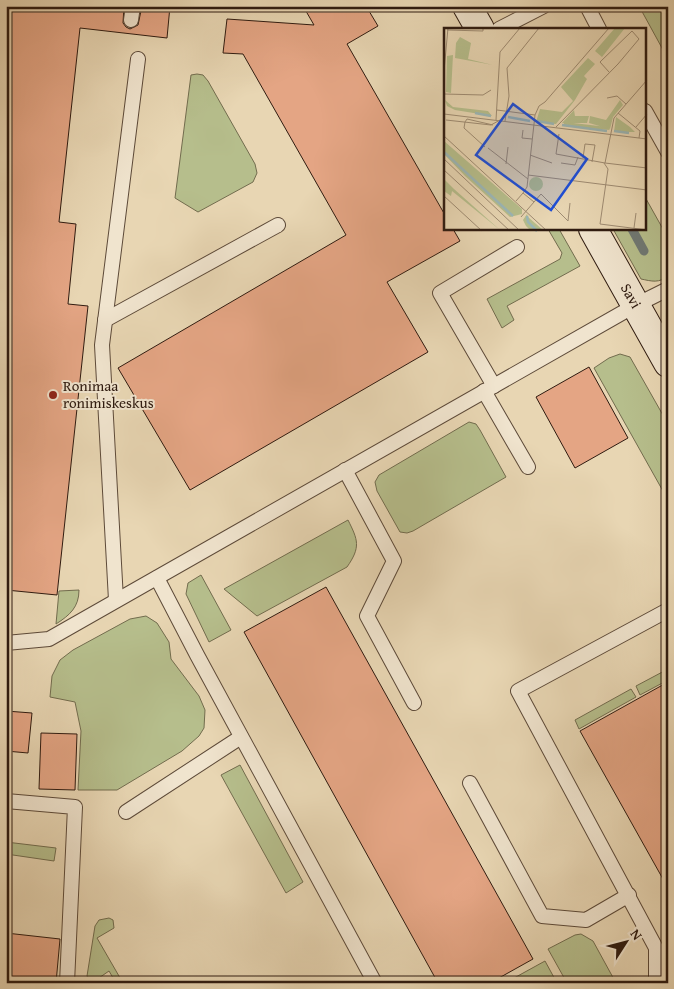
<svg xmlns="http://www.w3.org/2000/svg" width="674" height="989" viewBox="0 0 674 989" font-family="'Gentium Book Plus',serif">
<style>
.green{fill:#b6be8c;stroke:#726c4e}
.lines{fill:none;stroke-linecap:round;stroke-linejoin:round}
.stream{stroke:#707974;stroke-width:9}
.building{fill:#e4a584;stroke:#2f1b10}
.lane-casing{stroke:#5d4a39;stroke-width:16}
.secondary-casing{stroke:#2f1b10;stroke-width:30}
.lane{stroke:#f0e4ce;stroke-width:14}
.secondary{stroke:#f0e4ce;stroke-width:28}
.poi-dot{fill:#8f2418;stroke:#f0e4ce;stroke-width:2}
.labels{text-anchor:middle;stroke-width:4;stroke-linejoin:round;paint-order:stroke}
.street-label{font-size:15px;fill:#2f1b10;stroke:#f0e4ce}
.poi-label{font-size:15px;fill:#2f1b10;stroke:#f0e4ce;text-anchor:start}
.inset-river{fill:none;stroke:#9bb7b7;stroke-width:2.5}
.inset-road{fill:none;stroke:#9e8b72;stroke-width:1}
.view{fill:#1d4ed8;fill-opacity:0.15;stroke:#1d4ed8;stroke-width:2.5}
.inset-edge{fill:none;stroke:#2f1b10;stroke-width:2.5}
</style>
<rect width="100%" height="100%" fill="#e8d6b3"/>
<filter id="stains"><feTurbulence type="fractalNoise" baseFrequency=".004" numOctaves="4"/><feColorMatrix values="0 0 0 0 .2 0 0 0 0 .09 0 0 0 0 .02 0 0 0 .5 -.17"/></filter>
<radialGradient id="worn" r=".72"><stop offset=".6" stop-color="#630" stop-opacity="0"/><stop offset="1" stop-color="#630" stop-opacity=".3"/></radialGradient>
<g class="green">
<path d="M639 6H668V59Z"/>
<path d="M197 74 203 75 208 81 255 164 257 173 253 182 198 212 175 198 191 75Z"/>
<path d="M645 197 668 238V275C660 284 651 281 641 279L613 229H645Z"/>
<path d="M548 229H559L580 266 507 306 514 320 502 328 487 299 560 259 562 253Z"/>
<path d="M620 354 630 357 668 424V500L594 368 609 358Z"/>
<path d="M469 422 476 424 480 430 506 477 413 531 407 533 400 532 377 491 375 482 379 475Z"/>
<path d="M348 520C358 540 361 547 347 567L257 616 224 589Z"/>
<path d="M201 575 231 630 209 642 186 594 188 583Z"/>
<path d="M79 590C79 607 70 615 56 624L59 591Z"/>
<path d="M146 616 157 623 169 642 171 659 199 696 205 710 204 728 199 736 182 751 117 790H78L81 731 75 702 50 697 52 676 60 660 73 650 130 619Z"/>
<path d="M668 669V680L640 695 636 686Z"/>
<path d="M631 689 636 697 579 729 575 720Z"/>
<path d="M240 765 303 882 286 893 221 775Z"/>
<path d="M6 842 56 848 54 861 6 854Z"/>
<path d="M109 918 113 920 114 928 97 938 123 983H116L109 971 93 982 89 980 87 976 95 926 99 920Z"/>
<path d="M581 934 593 941 616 983H567L548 949 575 935Z"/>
<path d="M545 961 557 983H505Z"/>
</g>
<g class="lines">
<path class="stream" d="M632 229 644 251"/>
</g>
<g class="building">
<path d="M6 6H124L123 23 126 27 130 29 138 25 142 6H170L167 38 80 28 59 222 76 224 68 304 88 306 57 595 6 590Z"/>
<path d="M303 6H366L378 26 347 44 445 215V229H453L460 241 387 282 428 352 190 490 118 368 346 235 243 54 223 53 227 19 314 25Z"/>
<path d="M589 367 628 438 575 468 536 397Z"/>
<path d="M326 587 533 959 490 983H438L244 632Z"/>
<path d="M668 682V888L580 731Z"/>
<path d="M6 711 32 713 28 753 6 751Z"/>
<path d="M41 733 77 734 75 790 39 789Z"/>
<path d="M6 933 60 939 56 983H6Z"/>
</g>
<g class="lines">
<g class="lane-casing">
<g id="lane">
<path d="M587 6 599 29"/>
<path d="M131 20 133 6"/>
<path d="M499 29 544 6"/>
<path d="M645 111 668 152"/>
<path d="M105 320 278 225"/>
<path d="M494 386 440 293 517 247"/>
<path d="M484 391 528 467"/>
<path d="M345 470 394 561 367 616 414 703"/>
<path d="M157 578 197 655 375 983"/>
<path d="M116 600 102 345 138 59"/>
<path d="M6 643 49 639 636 305 668 289"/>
<path d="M470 783 542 916 586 920 629 895"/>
<path d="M6 801 75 807 67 983"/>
<path d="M126 812 241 737"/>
<path d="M656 983V948L518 691 668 610"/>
</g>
</g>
<g class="secondary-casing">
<g id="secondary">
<path d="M467 6 480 29"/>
<path d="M593 229 668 363"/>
</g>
</g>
<use href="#lane" class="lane"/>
<use href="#secondary" class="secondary"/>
</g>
<circle class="poi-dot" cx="53" cy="395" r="5"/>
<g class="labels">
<g class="street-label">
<text transform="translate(631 296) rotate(60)" y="5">Savi</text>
</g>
<g class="poi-label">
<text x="63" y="391">Ronimaa<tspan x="63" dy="17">ronimiskeskus</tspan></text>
</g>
</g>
<g transform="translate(444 28)">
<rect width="202" height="202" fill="#e8d6b3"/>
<path d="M171 0H181L158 29 151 23ZM16 9 27 15 24 31 49 37 11 30 12 15ZM9 27 7 65 2 64 3 28ZM144 30 151 36 140 48 143 51 131 72 112 96 92 94 96 81 118 84 129 73 117 59ZM1 72 9 79 44 83 48 88 11 82 3 78ZM176 72 179 77 169 89 166 101 145 95 146 88 162 92ZM130 82 131 88H145L143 95H118ZM172 89 186 99 191 104H170ZM121 94 163 99 166 102 118 98ZM0 113 78 181V186L66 189 21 148 0 126ZM85 156a7 7 0 1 1 14 0a7 7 0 1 1-14 0ZM0 151 10 161 56 202 8 163 7 168 0 163ZM83 186 84 189 99 202H86L82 198 79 192Z" fill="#b6be8c"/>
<path class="inset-river" d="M31 85 47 88M64 89 86 93M93 93 110 96M118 97 163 103M170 103 185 105M0 124 69 188M83 188 84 194 93 203"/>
<path class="inset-road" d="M3 2 39 3V0M0 43 4 0M0 66 39 67 47 62M163 70 173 68 182 76M53 82 91 87 83 159 79 165M174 85 196 103 195 110M0 86 203 111M91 87 95 78 101 74 165 0M2 92 47 97 56 92M52 92 56 24 76 0M61 93 65 68 63 40 95 0M112 99 174 36 195 11 188 3 156 34 165 44M192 99 203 86M79 102 78 110 88 111M115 106 112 126 161 135 170 90 203 52M0 108 103 203M41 119 20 100 21 94 23 91 49 97M44 120 84 151M86 127 108 135M139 130 141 116 151 117 148 134M0 131 76 203M117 135 131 137 134 129M160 135 164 141 156 196 203 202M161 135 203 140M62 136 64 119M0 142 66 203M84 147 203 162M0 168 38 203M72 173 79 165 90 174 77 189M90 174 97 166 124 193 126 175M190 200 192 185"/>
<path class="view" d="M69 76 143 131 107 182 32 127Z"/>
<rect width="202" height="202" class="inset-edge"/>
</g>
<rect width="674" height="989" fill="none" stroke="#e8d6b3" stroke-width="25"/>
<rect x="8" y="8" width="659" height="974" fill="none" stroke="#2f1b10" stroke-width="2.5"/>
<rect x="12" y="12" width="649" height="964" fill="none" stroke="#2f1b10"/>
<g transform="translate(626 942) rotate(54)" stroke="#f0e4ce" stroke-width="4" paint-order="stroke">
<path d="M0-4L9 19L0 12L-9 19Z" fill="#2f1b10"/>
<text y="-8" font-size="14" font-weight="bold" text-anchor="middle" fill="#2f1b10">N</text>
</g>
<rect width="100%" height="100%" filter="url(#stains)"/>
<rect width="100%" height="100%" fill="url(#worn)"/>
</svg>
